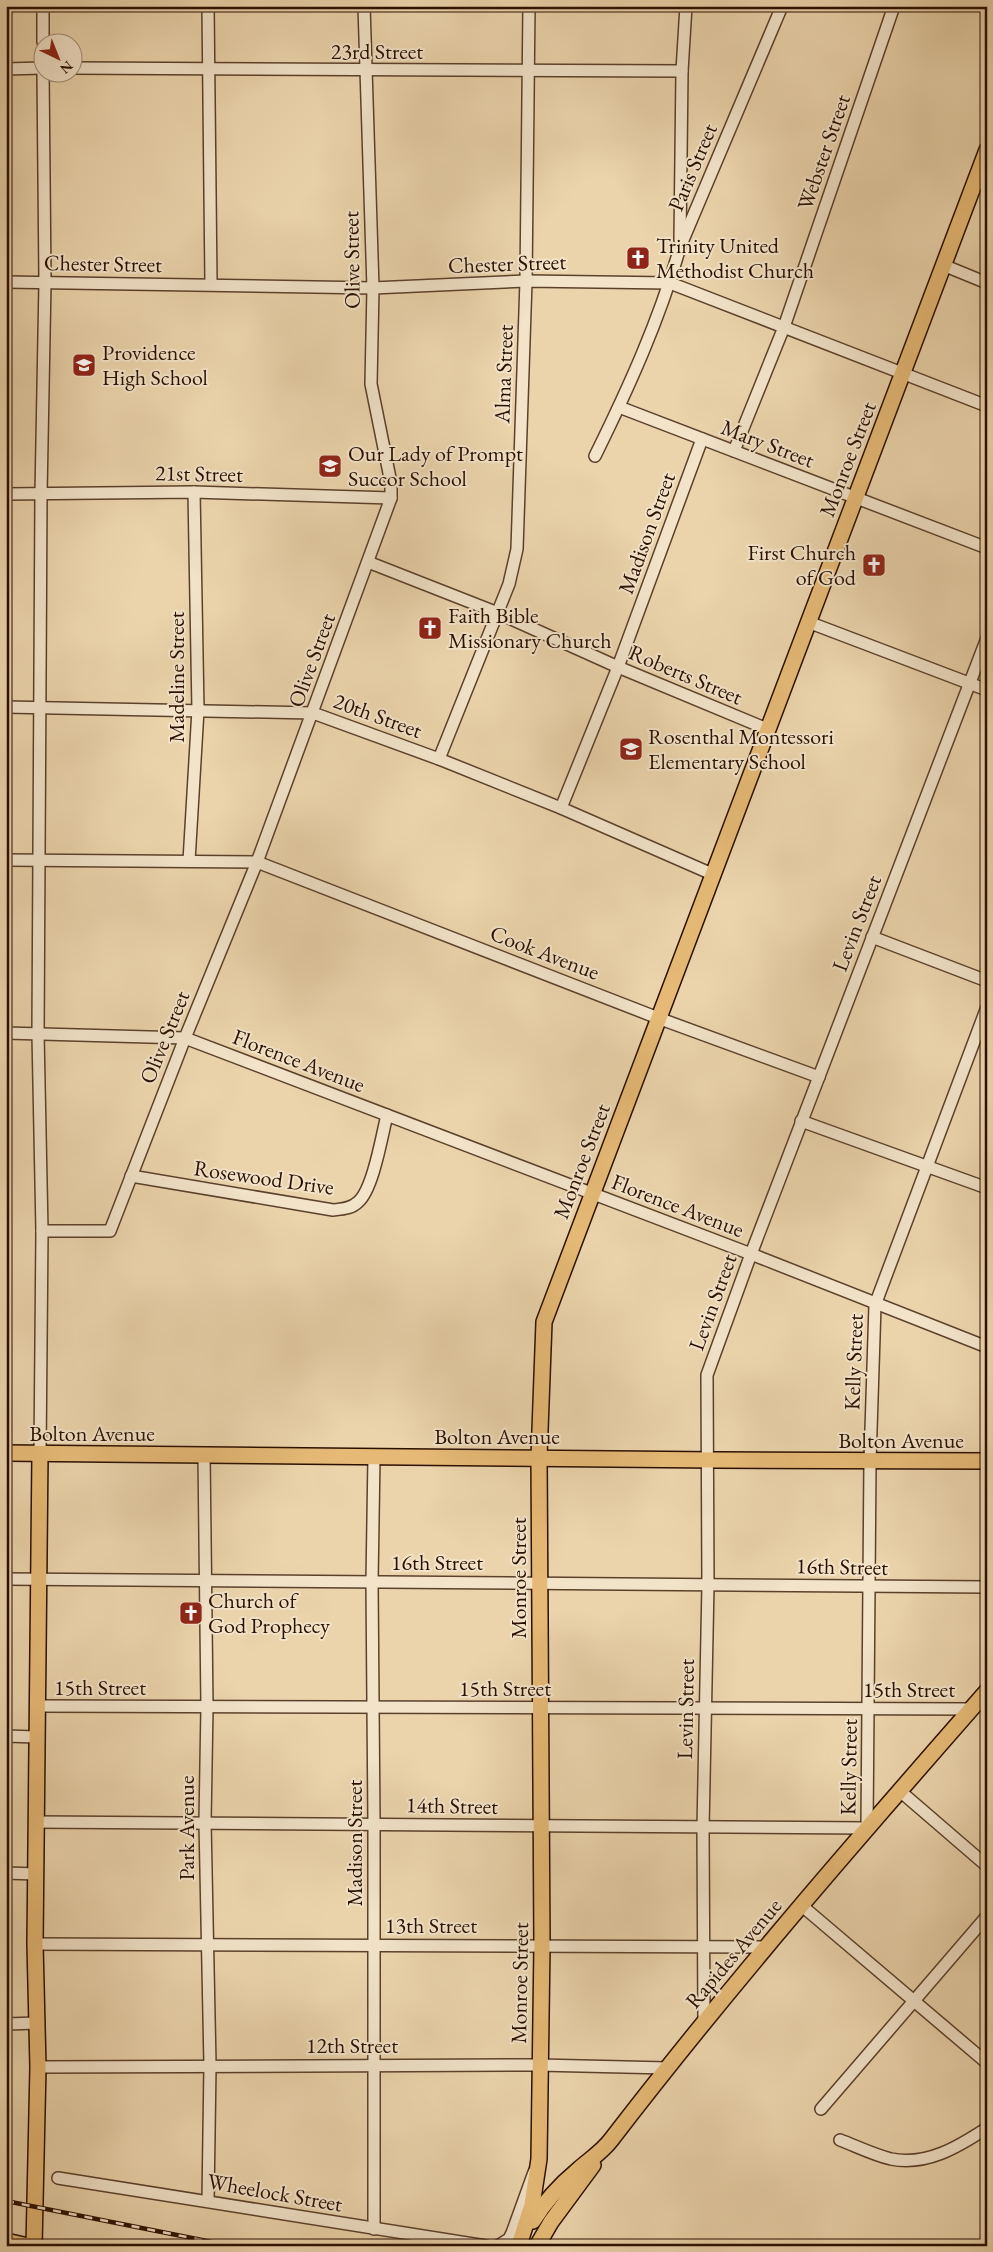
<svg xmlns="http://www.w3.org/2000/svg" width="993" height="2252" viewBox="0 0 993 2252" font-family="'EB Garamond',serif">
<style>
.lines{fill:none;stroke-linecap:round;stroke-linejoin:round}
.minor-casing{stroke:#5b402b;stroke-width:14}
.major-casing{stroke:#2b0f00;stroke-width:18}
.minor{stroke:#f2e3c9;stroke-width:11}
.major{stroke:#e6ba76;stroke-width:15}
.rail-casing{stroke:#2b0f00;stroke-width:4.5}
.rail{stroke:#f2e3c9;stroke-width:2.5;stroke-dasharray:8;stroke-linecap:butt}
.labels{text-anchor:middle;stroke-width:4;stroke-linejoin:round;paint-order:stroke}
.street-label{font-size:22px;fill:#2b0f00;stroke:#f2e3c9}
.poi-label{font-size:22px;fill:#2b0f00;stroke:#f2e3c9;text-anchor:start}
</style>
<rect width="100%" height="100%" fill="#ebd4ac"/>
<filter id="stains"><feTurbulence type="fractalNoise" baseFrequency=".004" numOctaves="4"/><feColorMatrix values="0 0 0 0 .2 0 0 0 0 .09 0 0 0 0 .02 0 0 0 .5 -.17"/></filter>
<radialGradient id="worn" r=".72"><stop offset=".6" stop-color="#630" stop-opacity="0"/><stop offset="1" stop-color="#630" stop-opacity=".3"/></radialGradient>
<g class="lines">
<g class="minor-casing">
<g id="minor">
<path d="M208 6 211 284"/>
<path d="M43 42V6"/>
<path d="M72 68 682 71"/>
<path d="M6 69 42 68"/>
<path d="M680 240 682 71 686 6"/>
<path d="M943 265 987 283"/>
<path d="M6 282 373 288 526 281 670 283 987 406"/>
<path d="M619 407 987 548"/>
<path d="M734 451 784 327 894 6"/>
<path d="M595 456C628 389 660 319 680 247L782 6"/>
<path d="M6 494 194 492 391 498"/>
<path d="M368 562 498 613 618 667 767 729"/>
<path d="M808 622 987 690"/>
<path d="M6 707 313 713 439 759 561 808 712 874"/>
<path d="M439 759 509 584 517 549 526 281 529 6"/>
<path d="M561 808 618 667 702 439"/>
<path d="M6 860 257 862 658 1018 819 1077"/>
<path d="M189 861 198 710 194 492"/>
<path d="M872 937 987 981"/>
<path d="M6 1033 185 1038 751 1254 987 1347"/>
<path d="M801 1121 987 1188"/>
<path d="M131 1176 333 1210C341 1209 351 1209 358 1202 373 1190 382 1135 387 1115"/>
<path d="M42 1231H110L185 1038 257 862 391 498V483L371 384 373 288 364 6"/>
<path d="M40 1454 42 1231 38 1034 41 494 45 282 43 72"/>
<path d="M204 1454 207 1707 205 1822 210 2065 208 2201"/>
<path d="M6 1579 987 1587"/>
<path d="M38 1706 971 1709"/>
<path d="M6 1736 36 1737"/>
<path d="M900 1791 987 1866"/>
<path d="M36 1822 867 1828 870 1461 875 1305 987 1007"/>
<path d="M6 1873 36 1874"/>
<path d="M801 1905 987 2063"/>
<path d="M35 1944 767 1947"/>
<path d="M704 2022 703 1828 708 1585 707 1375 751 1254 987 638"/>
<path d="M6 2024 37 2023"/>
<path d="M38 2067 539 2065 667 2068"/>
<path d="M821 2109 987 1916"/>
<path d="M840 2140C856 2146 874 2155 891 2159 927 2166 958 2147 987 2128"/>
<path d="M58 2178 486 2246"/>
<path d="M374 2229V1824L372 1582 374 1457"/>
<path d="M498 2246 509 2239 512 2233 534 2172"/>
</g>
</g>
<g class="major-casing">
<g id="major">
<path d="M6 1453 716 1460 987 1461"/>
<path d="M533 2221C545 2201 560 2185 578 2170 589 2160 602 2152 611 2140 730 1985 858 1838 987 1691"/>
<path d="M6 2241 28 2246"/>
<path d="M519 2245 532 2205 539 2159 542 1945 539 1457 544 1322 987 150"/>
<path d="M34 2246 38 2067 35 1944 40 1454"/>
<path d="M537 2246 551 2222 593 2165"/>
</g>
</g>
<use href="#minor" class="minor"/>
<use href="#major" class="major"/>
<g class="rail-casing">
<path id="rail" d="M6 2201 232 2246"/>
</g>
<use href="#rail" class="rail"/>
</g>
<defs>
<g id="church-square" transform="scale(1.25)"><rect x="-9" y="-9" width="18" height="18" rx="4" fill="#8f2418" stroke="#f2e3c9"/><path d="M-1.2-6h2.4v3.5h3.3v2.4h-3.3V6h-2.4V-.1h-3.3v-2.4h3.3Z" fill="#fff"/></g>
<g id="school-square" transform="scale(1.25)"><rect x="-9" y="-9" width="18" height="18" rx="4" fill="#8f2418" stroke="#f2e3c9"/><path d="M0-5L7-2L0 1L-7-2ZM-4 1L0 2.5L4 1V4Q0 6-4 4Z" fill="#fff"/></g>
</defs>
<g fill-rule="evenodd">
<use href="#church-square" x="638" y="258"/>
<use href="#school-square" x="84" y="365"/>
<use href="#school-square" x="330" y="466"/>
<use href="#church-square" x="874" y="565"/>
<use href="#church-square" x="430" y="628"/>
<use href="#school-square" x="631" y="749"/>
<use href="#church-square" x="191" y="1613"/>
</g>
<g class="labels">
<g class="street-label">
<text x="377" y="59">23rd Street</text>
<text transform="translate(823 152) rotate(-71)" y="8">Webster Street</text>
<text transform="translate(692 167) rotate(-67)" y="8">Paris Street</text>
<text transform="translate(351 260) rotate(-91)" y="8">Olive Street</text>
<text transform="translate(103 263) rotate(1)" y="8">Chester Street</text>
<text transform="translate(507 263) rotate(-2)" y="8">Chester Street</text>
<text transform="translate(503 374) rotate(-88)" y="8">Alma Street</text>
<text transform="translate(768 443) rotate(21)" y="8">Mary Street</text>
<text transform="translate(847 459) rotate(-69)" y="8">Monroe Street</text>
<text transform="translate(199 473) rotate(1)" y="8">21st Street</text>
<text transform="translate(646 533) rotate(-70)" y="8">Madison Street</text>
<text transform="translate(311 660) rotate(-70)" y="8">Olive Street</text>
<text transform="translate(686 674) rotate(23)" y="8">Roberts Street</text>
<text transform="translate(176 677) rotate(-90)" y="8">Madeline Street</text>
<text transform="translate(378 715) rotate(20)" y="8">20th Street</text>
<text transform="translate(856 923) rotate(-69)" y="8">Levin Street</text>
<text transform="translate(545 952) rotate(21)" y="8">Cook Avenue</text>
<text transform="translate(164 1037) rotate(-68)" y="8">Olive Street</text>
<text transform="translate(299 1060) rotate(21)" y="8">Florence Avenue</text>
<text transform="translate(581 1161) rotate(-69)" y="8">Monroe Street</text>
<text transform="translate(264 1177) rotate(8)" y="8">Rosewood Drive</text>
<text transform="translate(678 1205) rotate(21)" y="8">Florence Avenue</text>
<text transform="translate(712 1302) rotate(-70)" y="8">Levin Street</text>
<text transform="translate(853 1362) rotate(-88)" y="8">Kelly Street</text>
<text x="92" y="1441">Bolton Avenue</text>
<text x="497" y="1444">Bolton Avenue</text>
<text x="901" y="1448">Bolton Avenue</text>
<text x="437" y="1570">16th Street</text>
<text transform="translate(842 1566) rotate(1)" y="8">16th Street</text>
<text transform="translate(518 1578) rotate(-90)" y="8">Monroe Street</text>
<text x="100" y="1695">15th Street</text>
<text x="505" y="1696">15th Street</text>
<text x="909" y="1697">15th Street</text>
<text transform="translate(685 1709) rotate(-89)" y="8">Levin Street</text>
<text transform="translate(848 1767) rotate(-89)" y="8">Kelly Street</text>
<text transform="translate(452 1805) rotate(1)" y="8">14th Street</text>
<text transform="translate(186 1828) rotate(-90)" y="8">Park Avenue</text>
<text transform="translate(354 1843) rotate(-90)" y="8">Madison Street</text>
<text x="431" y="1933">13th Street</text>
<text transform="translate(733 1953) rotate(-50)" y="8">Rapides Avenue</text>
<text transform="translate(519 1983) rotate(-89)" y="8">Monroe Street</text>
<text x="352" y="2053">12th Street</text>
<text transform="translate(275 2192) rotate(10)" y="8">Wheelock Street</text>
</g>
<g class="poi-label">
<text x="656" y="253">Trinity United<tspan x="656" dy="25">Methodist Church</tspan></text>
<text x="102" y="360">Providence<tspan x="102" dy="25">High School</tspan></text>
<text x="348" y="461">Our Lady of Prompt<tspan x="348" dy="25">Succor School</tspan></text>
<text x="856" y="560" text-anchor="end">First Church<tspan x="856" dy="25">of God</tspan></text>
<text x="448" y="623">Faith Bible<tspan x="448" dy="25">Missionary Church</tspan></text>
<text x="648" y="744">Rosenthal Montessori<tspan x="648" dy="25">Elementary School</tspan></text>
<text x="208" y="1608">Church of<tspan x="208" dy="25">God Prophecy</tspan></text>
</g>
</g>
<rect width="993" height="2252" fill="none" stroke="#ebd4ac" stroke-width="25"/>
<rect x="8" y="8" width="978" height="2237" fill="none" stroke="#2b0f00" stroke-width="2.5"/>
<rect x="12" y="12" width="968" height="2227" fill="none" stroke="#2b0f00"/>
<g transform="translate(58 58) rotate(137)"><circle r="24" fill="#f2e3c9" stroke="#a28e79"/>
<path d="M0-4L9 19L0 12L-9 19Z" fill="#8f2418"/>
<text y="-8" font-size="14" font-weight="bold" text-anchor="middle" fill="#2b0f00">N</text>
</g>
<rect width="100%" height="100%" filter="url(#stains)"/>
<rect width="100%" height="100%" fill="url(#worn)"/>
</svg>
